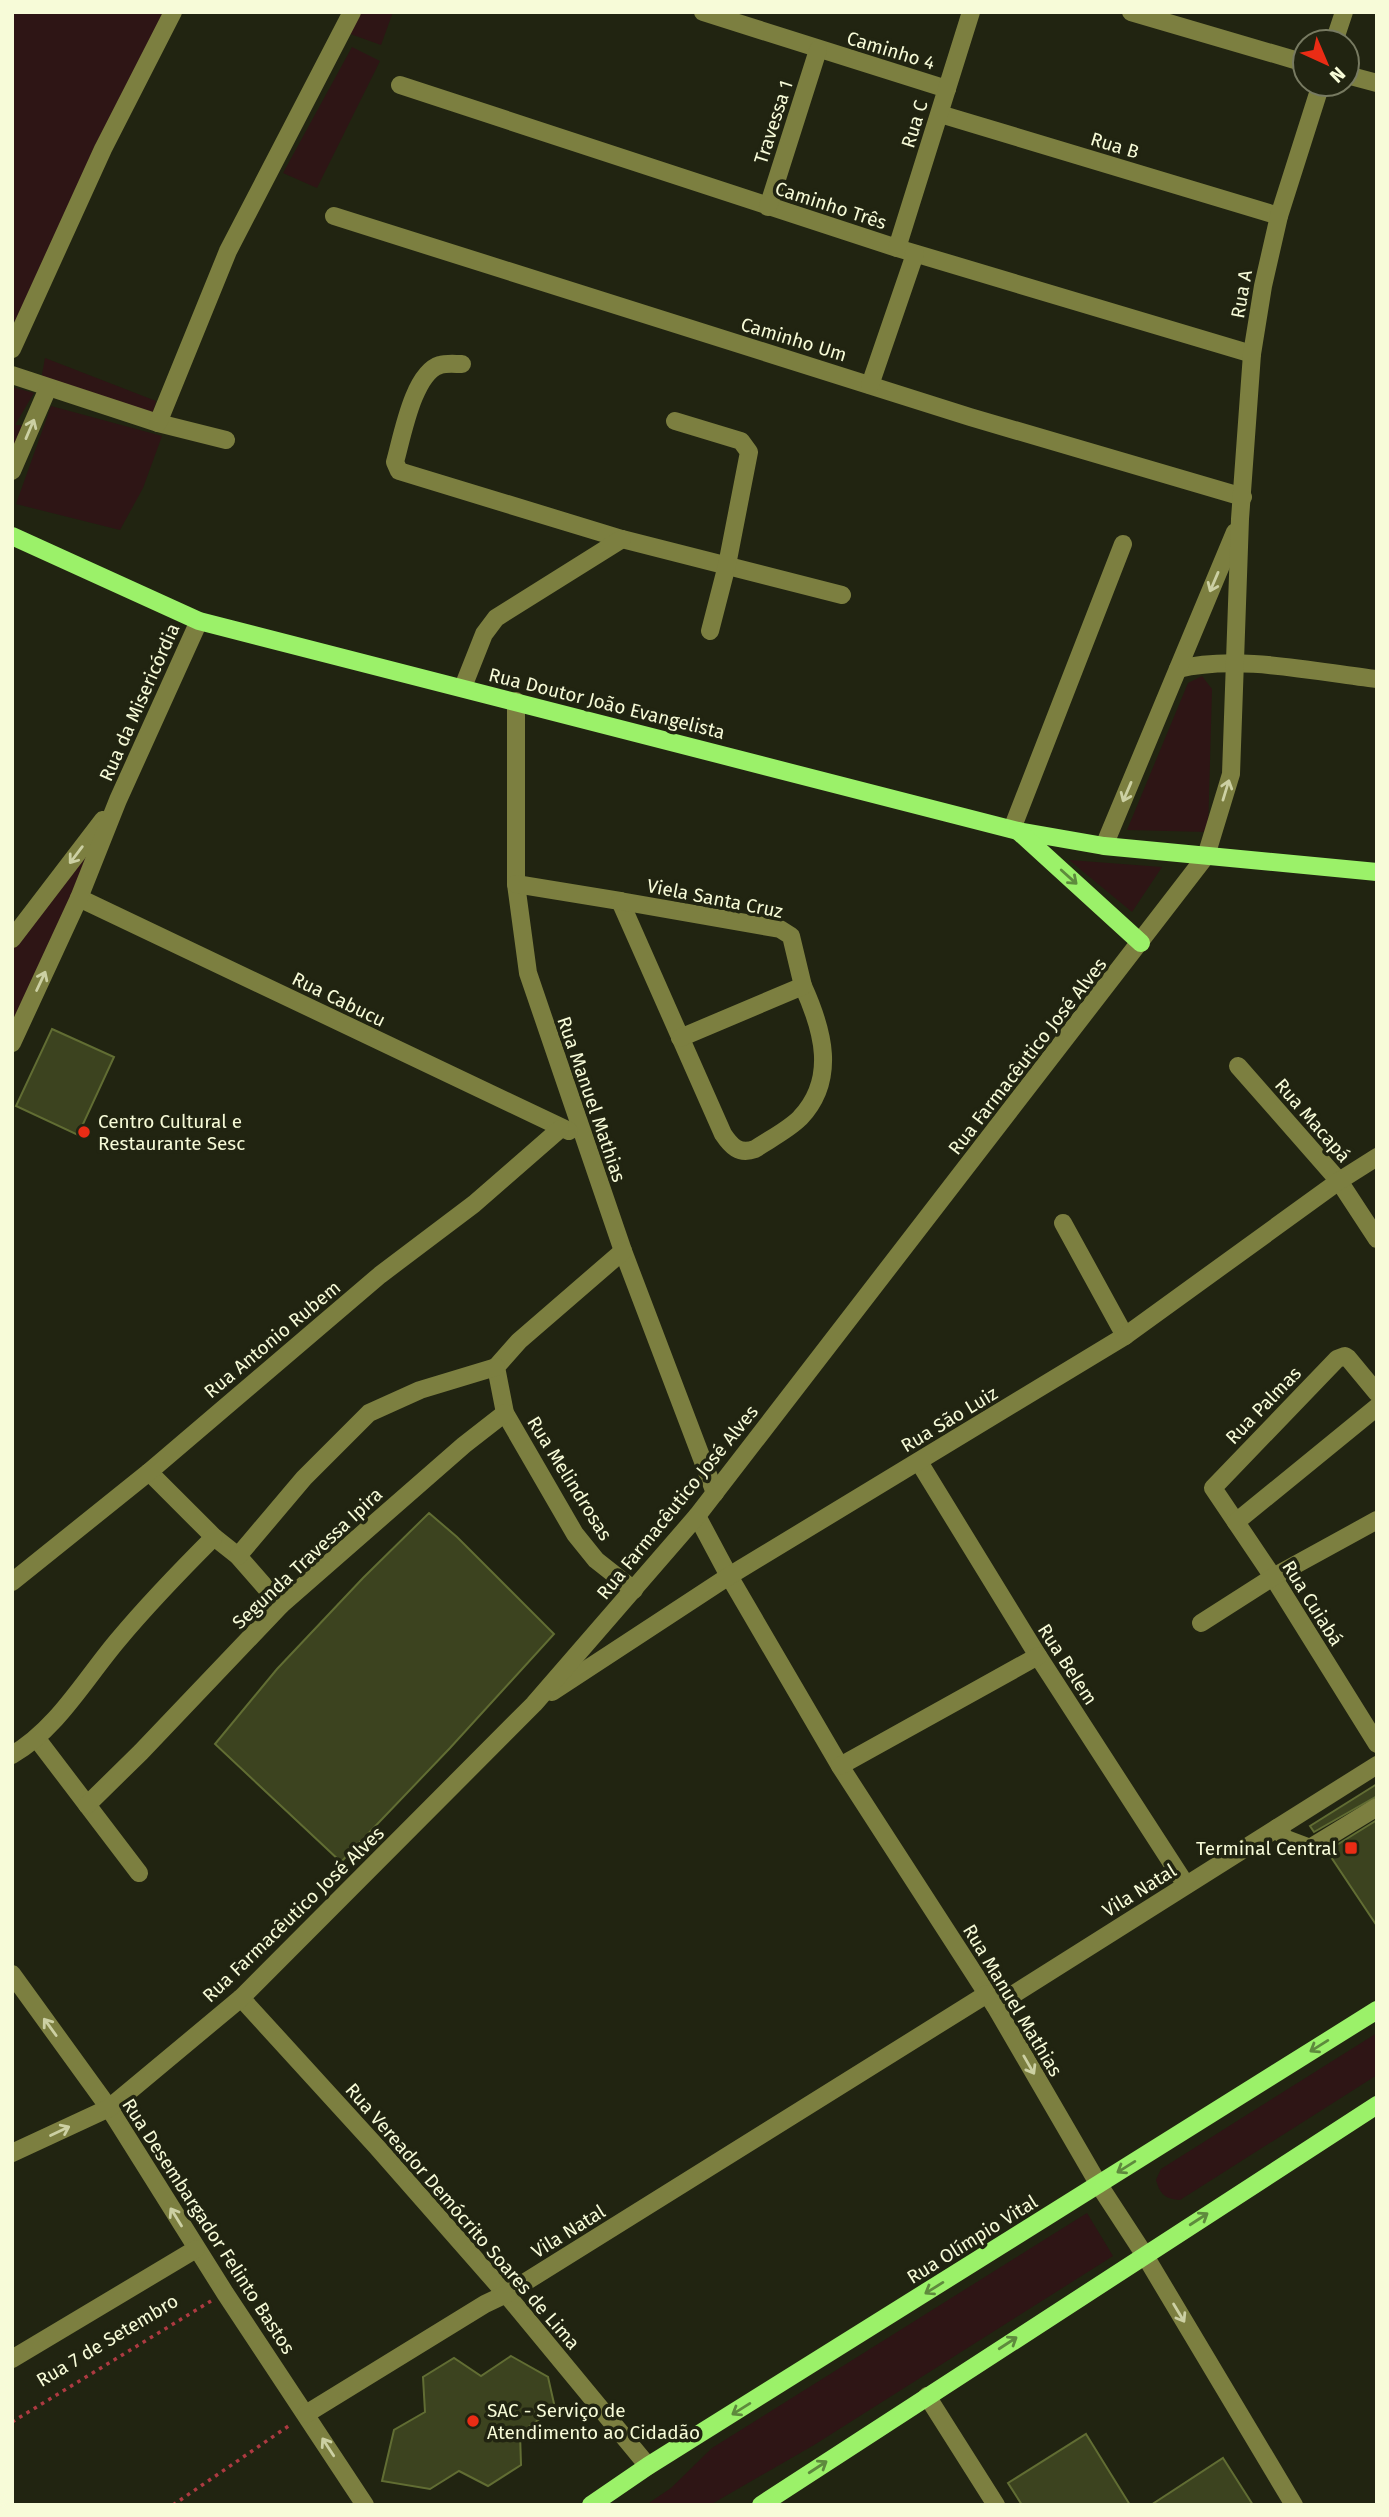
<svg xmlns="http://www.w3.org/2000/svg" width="1389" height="2517" viewBox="0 0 1389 2517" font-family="'Fira Sans',sans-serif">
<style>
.green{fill:#2e1515}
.building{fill:#3c431f;stroke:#616d33;stroke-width:2}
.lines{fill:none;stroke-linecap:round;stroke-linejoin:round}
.path{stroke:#ad3a41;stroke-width:3.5;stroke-dasharray:3.5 5;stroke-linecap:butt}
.minor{stroke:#7c7f40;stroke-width:18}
.major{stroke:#9bf169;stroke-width:18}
.oneway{stroke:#ccd0a3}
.oneway2{stroke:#5e8a3d}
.poi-dot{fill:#ea2c15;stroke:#212411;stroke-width:2.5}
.labels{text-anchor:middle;stroke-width:7;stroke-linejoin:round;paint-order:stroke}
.street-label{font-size:19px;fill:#f7fbd8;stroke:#212411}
.poi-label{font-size:19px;fill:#f7fbd8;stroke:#212411;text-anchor:start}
</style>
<rect width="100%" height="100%" fill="#212411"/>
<g class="green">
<path d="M12 12H167L16 322 12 319Z"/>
<path d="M354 12H393L381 45 342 31Z"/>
<path d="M352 47 380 61 317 188 283 173Z"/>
<path d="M45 358 156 401 152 417 41 380Z"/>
<path d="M12 387 34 393 15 425H21L24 431 12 452Z"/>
<path d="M51 406 162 436 143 488 120 530 16 504Z"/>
<path d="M1202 676 1212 689 1208 832 1127 830 1188 683Z"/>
<path d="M118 800 12 1043V939Z"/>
<path d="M1069 860 1162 867 1132 912Z"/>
<path d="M1377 2033V2075L1180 2200C1165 2199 1160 2194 1156 2180L1161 2169Z"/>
<path d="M1087 2213 1113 2256 814 2445 710 2505H646L671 2488 712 2448Z"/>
</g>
<g class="building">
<path d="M52 1029 114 1057 78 1135 16 1106Z"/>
<path d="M429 1513 457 1537 554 1634 450 1748 341 1862 215 1744 277 1669 363 1578Z"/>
<path d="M1377 1784V1796L1314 1832 1310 1826Z"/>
<path d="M1377 1820V1926L1327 1851Z"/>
<path d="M511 2356 548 2377 555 2408 520 2433 521 2465 488 2486 459 2471 430 2489 382 2481 394 2430 425 2412 423 2377 454 2358 481 2376Z"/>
<path d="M1086 2434 1130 2505H1022L1008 2483Z"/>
<path d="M1223 2458 1253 2505H1151Z"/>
</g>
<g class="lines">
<g class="path">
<path d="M12 2422 211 2301"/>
<path d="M173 2505 290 2425"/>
</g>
<g class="minor">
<path d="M703 12 947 89"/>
<path d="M1131 12 1305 63"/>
<path d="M1334 42 1344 12"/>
<path d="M1347 75 1377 83"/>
<path d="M400 85 897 248 1252 354"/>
<path d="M940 114 1279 216"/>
<path d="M768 207 818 50"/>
<path d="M334 216 970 417 1243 497"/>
<path d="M897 248 971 12"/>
<path d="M12 349 103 149 173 12"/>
<path d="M462 364C455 364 446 363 440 365 413 373 402 438 395 462L399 471 622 539 842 595"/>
<path d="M12 375 158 423 226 440"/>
<path d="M870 385 915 254"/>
<path d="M675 421 741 441 749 452 727 565 710 631"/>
<path d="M158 423 228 251 352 12"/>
<path d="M12 471 48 388"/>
<path d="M1178 669C1238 654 1315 672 1377 679"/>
<path d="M463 687 484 634 496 618 622 539"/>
<path d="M516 701V884L528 973 623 1251 715 1493"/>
<path d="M1012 829 1123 544"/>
<path d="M1104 846 1235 532"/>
<path d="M516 884 620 901 723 1134C731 1146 739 1155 755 1149 770 1139 788 1130 800 1118 837 1079 823 1030 803 986"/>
<path d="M79 898 569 1131"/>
<path d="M620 901 780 929 791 936 803 986 680 1038"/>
<path d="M12 939 103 820"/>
<path d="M12 1043 79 898 118 800 199 621"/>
<path d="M1238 1066 1339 1181 1377 1239"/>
<path d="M1063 1223 1125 1336"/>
<path d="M623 1251 519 1341 496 1367 505 1413 575 1534 596 1560 634 1590"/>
<path d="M1377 1393 1348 1358 1345 1356 1337 1359 1213 1488 1273 1577 1377 1744"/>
<path d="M919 1462 1038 1656 1186 1885"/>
<path d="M149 1472 214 1537 238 1556 281 1605"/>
<path d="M697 1516 729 1576 840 1766 995 2006 1099 2185 1144 2254 1294 2505"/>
<path d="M1236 1522 1377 1407"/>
<path d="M238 1556 304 1478 369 1413 420 1390 496 1367"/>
<path d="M12 1582 149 1472 380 1275 474 1204 560 1129"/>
<path d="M1201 1623 1273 1577 1377 1520"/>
<path d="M552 1692 729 1576 1125 1336 1339 1181 1377 1157"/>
<path d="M37 1739 139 1873"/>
<path d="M12 1755C57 1729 85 1679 118 1640 148 1604 181 1570 214 1537"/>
<path d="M840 1766 1038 1656"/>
<path d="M87 1805 141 1752 281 1605 464 1445 505 1413"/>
<path d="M1277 1828 1286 1839 1310 1848 1377 1807"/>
<path d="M12 1974 109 2108 225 2293 365 2505"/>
<path d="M241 1998 376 2146 506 2294 648 2466"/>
<path d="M995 2006 1377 1765"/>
<path d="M12 2153 109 2108 241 1998 534 1704 697 1516 1206 856 1231 774 1240 519 1252 354 1263 286 1279 216 1321 84"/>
<path d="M12 2359 196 2249"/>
<path d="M927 2396 996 2505"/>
<path d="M306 2414 485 2304 506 2294 987 1994"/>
</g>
<g class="major">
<path d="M12 536 199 621 1018 831 1104 846 1377 872"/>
<path d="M1018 831 1141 943"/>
<path d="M591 2505 648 2466 1377 2010"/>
<path d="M761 2505 1377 2105"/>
</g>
</g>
<defs><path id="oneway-shaft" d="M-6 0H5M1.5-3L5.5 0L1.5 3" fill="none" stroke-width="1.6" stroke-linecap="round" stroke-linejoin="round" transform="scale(1.75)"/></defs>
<g class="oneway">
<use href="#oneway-shaft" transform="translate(30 429) rotate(-67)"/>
<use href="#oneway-shaft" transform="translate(1214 582) rotate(113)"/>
<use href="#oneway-shaft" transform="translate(1226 790) rotate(-73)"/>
<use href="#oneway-shaft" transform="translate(1127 792) rotate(113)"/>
<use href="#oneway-shaft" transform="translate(76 855) rotate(127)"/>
<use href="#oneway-shaft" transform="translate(41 981) rotate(-65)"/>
<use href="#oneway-shaft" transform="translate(50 2027) rotate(-126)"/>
<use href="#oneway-shaft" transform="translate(1029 2065) rotate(60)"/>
<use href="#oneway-shaft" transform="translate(60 2131) rotate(-25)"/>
<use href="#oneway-shaft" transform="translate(176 2217) rotate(-122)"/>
<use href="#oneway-shaft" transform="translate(1179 2313) rotate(59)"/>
<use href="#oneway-shaft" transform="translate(328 2447) rotate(-123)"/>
</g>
<g class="oneway2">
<use href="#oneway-shaft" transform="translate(1069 877) rotate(42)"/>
<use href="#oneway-shaft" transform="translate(1319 2046) rotate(148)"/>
<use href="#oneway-shaft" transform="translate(1126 2167) rotate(148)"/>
<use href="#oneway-shaft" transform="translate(1199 2219) rotate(-33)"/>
<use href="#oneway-shaft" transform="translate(934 2288) rotate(148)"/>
<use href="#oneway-shaft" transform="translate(1008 2343) rotate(-33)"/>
<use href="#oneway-shaft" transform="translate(741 2409) rotate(148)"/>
<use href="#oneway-shaft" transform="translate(818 2467) rotate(-33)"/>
</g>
<g class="poi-dot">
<circle cx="84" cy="1132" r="7"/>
<rect x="1344" y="1841" width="14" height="14" rx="3.5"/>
<circle cx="473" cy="2421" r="7"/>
</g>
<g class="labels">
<g class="street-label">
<text transform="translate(891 50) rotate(17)" y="7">Caminho 4</text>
<text transform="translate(773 122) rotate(-72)" y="7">Travessa 1</text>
<text transform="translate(914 124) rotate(-73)" y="7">Rua C</text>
<text transform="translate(1115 145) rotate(17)" y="7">Rua B</text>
<text transform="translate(831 205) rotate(18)" y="7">Caminho Três</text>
<text transform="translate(1241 294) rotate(-80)" y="7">Rua A</text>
<text transform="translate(794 339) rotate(17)" y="7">Caminho Um</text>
<text transform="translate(139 702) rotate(-66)" y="7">Rua da Misericórdia</text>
<text transform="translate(607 703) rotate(14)" y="7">Rua Doutor João Evangelista</text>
<text transform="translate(715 898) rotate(11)" y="7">Viela Santa Cruz</text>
<text transform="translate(339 999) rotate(26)" y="7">Rua Cabucu</text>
<text transform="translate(1027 1056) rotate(-52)" y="7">Rua Farmacêutico José Alves</text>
<text transform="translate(592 1099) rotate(71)" y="7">Rua Manuel Mathias</text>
<text transform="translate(1313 1120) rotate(49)" y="7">Rua Macapá</text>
<text transform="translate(272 1339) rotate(-40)" y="7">Rua Antonio Rubem</text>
<text transform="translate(1263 1405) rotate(-46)" y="7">Rua Palmas</text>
<text transform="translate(949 1419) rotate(-31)" y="7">Rua São Luiz</text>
<text transform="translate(570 1478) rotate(58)" y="7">Rua Melindrosas</text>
<text transform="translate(677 1502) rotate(-51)" y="7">Rua Farmacêutico José Alves</text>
<text transform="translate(307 1558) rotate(-43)" y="7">Segunda Travessa Ipira</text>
<text transform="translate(1313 1603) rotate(58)" y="7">Rua Cuiabá</text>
<text transform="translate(1068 1664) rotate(57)" y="7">Rua Belem</text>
<text transform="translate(1139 1890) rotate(-32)" y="7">Vila Natal</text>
<text transform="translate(293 1914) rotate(-44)" y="7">Rua Farmacêutico José Alves</text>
<text transform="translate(1013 2000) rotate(59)" y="7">Rua Manuel Mathias</text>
<text transform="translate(463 2216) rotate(49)" y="7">Rua Vereador Demócrito Soares de Lima</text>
<text transform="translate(209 2226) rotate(57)" y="7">Rua Desembargador Felinto Bastos</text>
<text transform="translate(568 2231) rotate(-32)" y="7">Vila Natal</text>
<text transform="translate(972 2239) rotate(-32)" y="7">Rua Olímpio Vital</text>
<text transform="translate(107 2340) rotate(-31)" y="7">Rua 7 de Setembro</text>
</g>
<g class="poi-label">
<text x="98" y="1128">Centro Cultural e<tspan x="98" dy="22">Restaurante Sesc</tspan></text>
<text x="1337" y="1855" text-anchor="end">Terminal Central</text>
<text x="487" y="2417">SAC - Serviço de<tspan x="487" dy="22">Atendimento ao Cidadão</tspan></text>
</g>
</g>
<rect width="1389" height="2517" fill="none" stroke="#f7fbd8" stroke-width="28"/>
<g transform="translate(1326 63) rotate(136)"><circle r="33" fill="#212411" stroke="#777a61" stroke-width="2"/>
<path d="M0-5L12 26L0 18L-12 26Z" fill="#ea2c15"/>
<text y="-10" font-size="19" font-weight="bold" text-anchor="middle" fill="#f7fbd8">N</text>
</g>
</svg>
